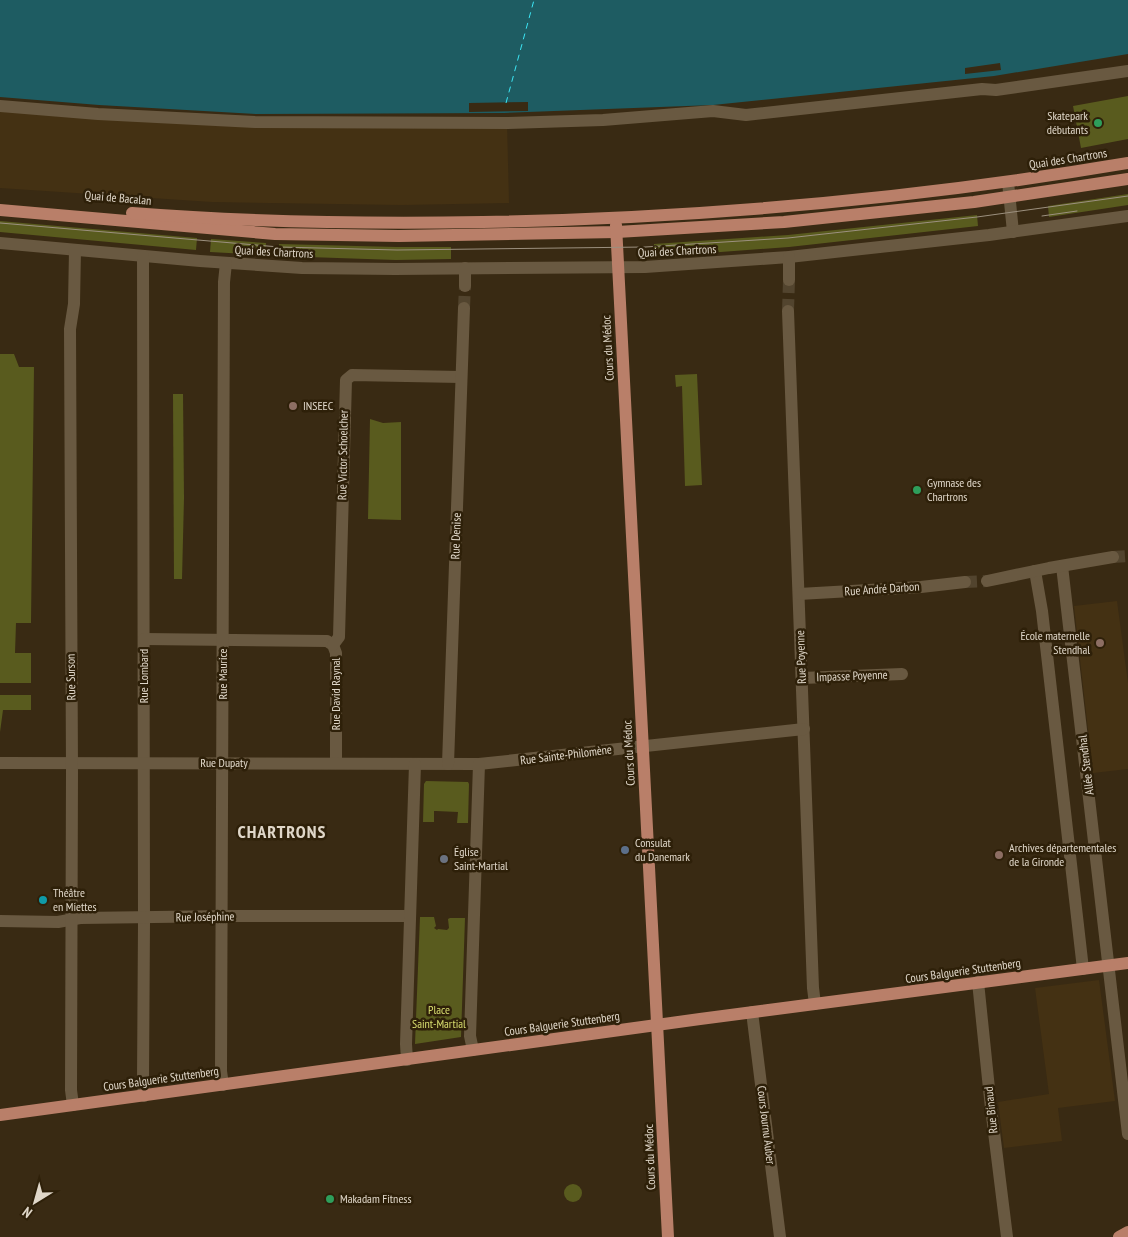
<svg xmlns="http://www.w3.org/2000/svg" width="1128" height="1237" viewBox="0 0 1128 1237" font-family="'PT Sans Narrow',sans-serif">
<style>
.built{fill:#443113}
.green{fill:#595b1e}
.water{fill:#1e5c62}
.pier{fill:#392a13}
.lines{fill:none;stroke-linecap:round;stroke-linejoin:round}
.ferry{stroke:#3ce6f5;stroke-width:1;stroke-dasharray:6 5;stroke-linecap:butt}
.minor-tunnel{stroke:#52442e;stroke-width:12;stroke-dasharray:12 6;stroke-linecap:butt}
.minor{stroke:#695941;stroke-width:12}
.major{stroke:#b97f69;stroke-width:12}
.tram{stroke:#9c907f;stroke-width:1}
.leisure-dot{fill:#2e9e5b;stroke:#2e2009;stroke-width:2}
.education-dot{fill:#8d6e63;stroke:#2e2009;stroke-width:2}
.service-dot{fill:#5c6f8a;stroke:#2e2009;stroke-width:2}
.worship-dot{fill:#6b7280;stroke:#2e2009;stroke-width:2}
.culture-dot{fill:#0f9aa8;stroke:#2e2009;stroke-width:2}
.labels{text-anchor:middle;stroke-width:5;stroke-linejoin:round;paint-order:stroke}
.poi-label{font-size:12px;fill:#e0d7c9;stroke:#2e2009;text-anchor:start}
.street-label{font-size:12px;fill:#e0d7c9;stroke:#2e2009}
.park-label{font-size:12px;fill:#d8dd6f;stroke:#2e2009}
.district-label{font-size:18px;font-weight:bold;letter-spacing:1px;fill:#e0d7c9;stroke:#2e2009}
</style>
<rect width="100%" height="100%" fill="#392a13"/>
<g class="built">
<path d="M0 106 98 114 507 123 509 203 402 205 212 202 0 188Z"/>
<path d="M1117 601 1128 683V769L1093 773 1074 606Z"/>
<path d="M1099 980 1115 1101 1058 1108 1062 1141 1004 1148 998 1102 1049 1094 1035 988Z"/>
</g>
<g class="green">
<path d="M1128 96V139L1081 148 1073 106Z"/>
<path d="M1128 194V205L1049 217 1048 206Z"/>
<path d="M977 215 978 226 789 247 654 257V244L788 235Z"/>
<path d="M0 221 197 238 196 250 0 232Z"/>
<path d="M211 239 266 243 265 255 210 252Z"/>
<path d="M279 244 397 247H451V259L396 260 279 256Z"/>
<path d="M0 354H14L19 367H34L31 623H16L15 653H31V683H0Z"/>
<path d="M697 374 702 485 685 486 682 386 676 387 675 375Z"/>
<path d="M173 394H183L184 498 182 579H174Z"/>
<path d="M370 419 383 423 401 422V520L368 519Z"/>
<path d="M0 695H31V710H3L0 732Z"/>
<path d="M426 781 468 782 469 784 468 823H457L458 812 436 811H434V822H423L424 784Z"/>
<path d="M420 917H434L436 926 434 928 437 930 438 929 447 930 449 928 448 919 450 918H465L461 1037 415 1044Z"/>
<circle cx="573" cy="1193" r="9"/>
</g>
<path class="water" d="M0 0H1128V54L994 76 713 105 504 113 256 114 99 105 0 97Z"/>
<g class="pier">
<path d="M1000 63 1001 70 965 74V68Z"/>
<path d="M528 102V111L469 112V103Z"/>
</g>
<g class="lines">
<path class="ferry" d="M506 103 534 0"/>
<g class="minor-tunnel">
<path d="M464 308 465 286"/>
<path d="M788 311 789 280"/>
<path d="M1113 557 1128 556"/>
<path d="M965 582 987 581"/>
</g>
<g class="minor">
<path d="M0 106 98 114 255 122 507 123 603 120 713 111 746 115 982 89 996 90 1128 71"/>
<path d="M1008 182 1013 232"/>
<path d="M0 243 200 261 302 268 395 269 645 267 789 257 989 235 1128 216"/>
<path d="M143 256 144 923 143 1081 144 1096"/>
<path d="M789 257V280"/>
<path d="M465 286V268"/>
<path d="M788 311 813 988 815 1004"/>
<path d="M1062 566 1128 1134"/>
<path d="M1035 571 1042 611 1083 969"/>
<path d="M987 581 1049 568 1113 557"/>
<path d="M799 594 921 587 965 582"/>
<path d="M144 639 327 641 333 645 336 653V763"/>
<path d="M333 645 339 637 346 380 352 375 461 377"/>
<path d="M802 678 902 674"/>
<path d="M0 763 479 764 804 729"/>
<path d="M448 764 464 308"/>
<path d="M0 921 58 922 80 918 229 916H410"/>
<path d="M978 982 991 1108 1007 1237"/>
<path d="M752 1012 780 1237"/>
<path d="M473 1050 470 1036 479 764"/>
<path d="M407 1060 406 1044 415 764"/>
<path d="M223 1085 221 1071 224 282 226 263"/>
<path d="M73 1105 71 1090 72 772 70 329 74 304 75 250"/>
</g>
<g class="major">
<path d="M0 210 275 234 399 236 617 232 784 222 974 202 1128 179"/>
<path d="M132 213C249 222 366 224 483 222 699 218 915 199 1128 163"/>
<path d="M616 225 668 1237"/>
<path d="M0 1115 700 1019 1128 963"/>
<path d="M1119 1237 1128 1232"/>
</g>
<g class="tram">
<path d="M1042 216 1077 211"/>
<path d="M0 223 279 247 397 250 645 247 788 238 977 217 1128 196"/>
</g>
</g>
<g class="leisure-dot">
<circle cx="1098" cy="123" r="5"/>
<circle cx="917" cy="490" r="5"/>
<circle cx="330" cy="1199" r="5"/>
</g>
<g class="education-dot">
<circle cx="293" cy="406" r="5"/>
<circle cx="1100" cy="643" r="5"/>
<circle cx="999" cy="855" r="5"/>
</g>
<circle class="service-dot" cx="625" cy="850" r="5"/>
<circle class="worship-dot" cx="444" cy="859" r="5"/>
<circle class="culture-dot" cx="43" cy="900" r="5"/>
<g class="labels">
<g class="poi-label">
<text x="1088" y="120" text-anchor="end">Skatepark<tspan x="1088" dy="14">débutants</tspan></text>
<text x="303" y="410">INSEEC</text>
<text x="927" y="487">Gymnase des<tspan x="927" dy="14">Chartrons</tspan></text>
<text x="1090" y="640" text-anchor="end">École maternelle<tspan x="1090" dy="14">Stendhal</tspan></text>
<text x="635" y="847">Consulat<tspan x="635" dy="14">du Danemark</tspan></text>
<text x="1009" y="852">Archives départementales<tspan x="1009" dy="14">de la Gironde</tspan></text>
<text x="454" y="856">Église<tspan x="454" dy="14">Saint-Martial</tspan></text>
<text x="53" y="897">Théâtre<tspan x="53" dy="14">en Miettes</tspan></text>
<text x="340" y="1203">Makadam Fitness</text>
</g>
<g class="street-label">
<text transform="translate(1068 159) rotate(-9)" y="4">Quai des Chartrons</text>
<text transform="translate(118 198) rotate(5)" y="4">Quai de Bacalan</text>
<text transform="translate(677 251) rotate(-3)" y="4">Quai des Chartrons</text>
<text transform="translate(274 252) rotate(3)" y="4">Quai des Chartrons</text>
<text transform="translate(608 348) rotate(-93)" y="4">Cours du Médoc</text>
<text transform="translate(343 455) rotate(-89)" y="4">Rue Victor Schoelcher</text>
<text transform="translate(456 536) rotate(-88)" y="4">Rue Denise</text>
<text transform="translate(882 589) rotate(-4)" y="4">Rue André Darbon</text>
<text transform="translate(801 657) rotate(-92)" y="4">Rue Poyenne</text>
<text transform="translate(223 674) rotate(-90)" y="4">Rue Maurice</text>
<text transform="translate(144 676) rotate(-90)" y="4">Rue Lombard</text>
<text transform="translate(852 676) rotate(-2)" y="4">Impasse Poyenne</text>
<text transform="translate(71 677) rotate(-91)" y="4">Rue Surson</text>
<text transform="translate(336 694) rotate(-90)" y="4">Rue David Raynal</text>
<text transform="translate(629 753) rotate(-93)" y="4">Cours du Médoc</text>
<text transform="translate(566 755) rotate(-7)" y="4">Rue Sainte-Philomène</text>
<text x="224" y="767">Rue Dupaty</text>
<text transform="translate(1086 765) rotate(-97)" y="4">Allée Stendhal</text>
<text transform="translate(205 917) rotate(-1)" y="4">Rue Joséphine</text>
<text transform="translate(963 971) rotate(-8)" y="4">Cours Balguerie Stuttenberg</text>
<text transform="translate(562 1024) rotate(-8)" y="4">Cours Balguerie Stuttenberg</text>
<text transform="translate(161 1079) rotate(-8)" y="4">Cours Balguerie Stuttenberg</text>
<text transform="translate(991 1110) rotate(-96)" y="4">Rue Binaud</text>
<text transform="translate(766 1125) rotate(83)" y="4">Cours Journu Auber</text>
<text transform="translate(650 1157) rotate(-92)" y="4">Cours du Médoc</text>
</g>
<g class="park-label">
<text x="439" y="1014">Place<tspan x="439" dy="14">Saint-Martial</tspan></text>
</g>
<g class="district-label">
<text x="282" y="838">CHARTRONS</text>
</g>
</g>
<g transform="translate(35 1202) rotate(217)" stroke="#2e2009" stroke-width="4" paint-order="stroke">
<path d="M0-4L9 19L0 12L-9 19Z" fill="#e0d7c9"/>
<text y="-8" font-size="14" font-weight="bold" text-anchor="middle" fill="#e0d7c9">N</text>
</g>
</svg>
